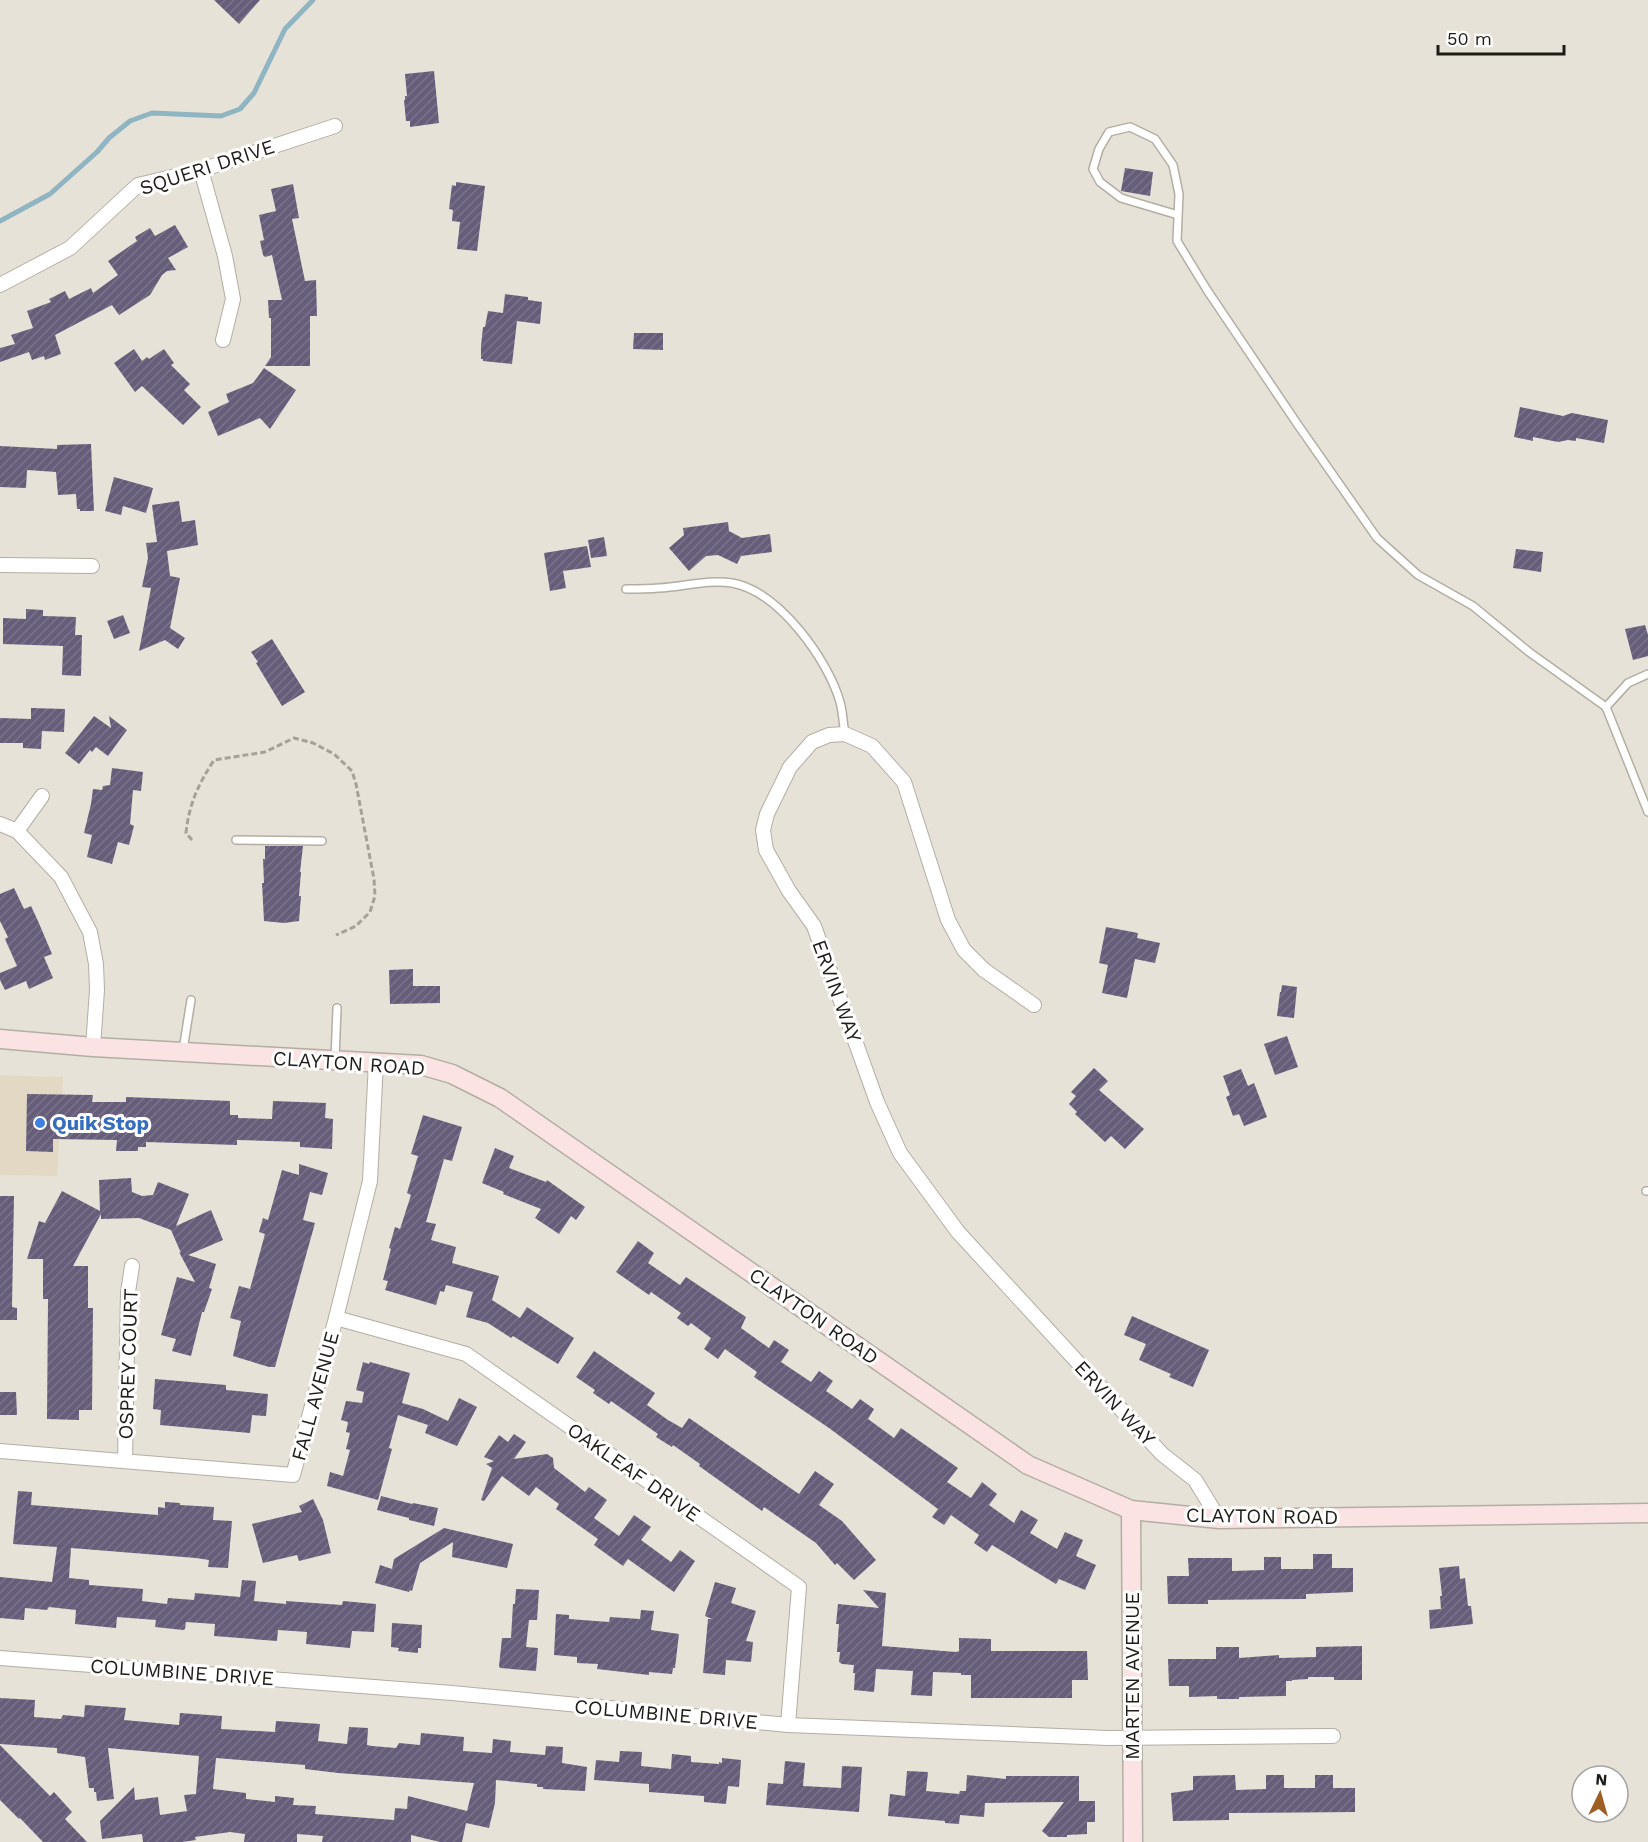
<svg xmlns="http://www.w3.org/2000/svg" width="1648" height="1842" viewBox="0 0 1648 1842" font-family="'Work Sans',sans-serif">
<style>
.commercial{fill:#e3d8c3}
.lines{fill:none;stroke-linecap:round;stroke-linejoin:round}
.stream{stroke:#8fb4c2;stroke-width:5}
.building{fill:url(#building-hatch);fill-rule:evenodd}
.lane-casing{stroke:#b3aea3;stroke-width:10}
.street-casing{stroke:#b3aea3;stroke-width:16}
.secondary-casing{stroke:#b3aea3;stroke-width:21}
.path{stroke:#a5a199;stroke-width:3;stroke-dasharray:6 3;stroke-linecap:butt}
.lane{stroke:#fff;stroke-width:7}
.street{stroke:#fff;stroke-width:14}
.secondary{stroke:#fbe2e3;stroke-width:18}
.shop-dot{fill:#3f7fe0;stroke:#fff;stroke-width:2}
.labels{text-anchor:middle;stroke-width:6;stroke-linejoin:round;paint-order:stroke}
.street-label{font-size:20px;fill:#1e1c18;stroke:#fff}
.shop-label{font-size:20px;font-weight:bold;fill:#366cbe;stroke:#fff;text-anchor:start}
</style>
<defs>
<pattern id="building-hatch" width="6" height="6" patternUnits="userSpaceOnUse" patternTransform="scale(1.5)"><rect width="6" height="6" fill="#655d79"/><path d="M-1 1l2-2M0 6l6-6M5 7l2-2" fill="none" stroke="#7b7489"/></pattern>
</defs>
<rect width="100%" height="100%" fill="#e7e2d7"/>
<path class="commercial" d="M0 1075 63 1077 57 1176 0 1175Z"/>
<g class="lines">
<path class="stream" d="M0 221 50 194 97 152 109 138 130 121 152 113 221 116 240 109 254 93 285 29 313 0"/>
</g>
<g class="building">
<path d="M214 0H260L239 24Z"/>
<path d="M434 71 439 123 410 127V121H406L404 100H405V96H407L405 74Z"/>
<path d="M1125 168 1153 172 1150 196 1121 191Z"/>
<path d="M456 182 485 186 477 251 457 249 460 222 452 221 453 210 449 209 452 185 456 186Z"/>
<path d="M293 184 299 218 292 219 305 281 316 280 317 316H310V366H265L271 357V318H269L268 300H282L272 255 265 257 263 255 260 241 264 240 259 215 276 211 271 189Z"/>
<path d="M175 225 188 247 168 258 176 270 167 271 162 275 150 295 119 315 112 305 55 335 61 354 45 360 44 356 32 360 29 352 0 362V348L15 344 11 335 33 328 27 311 51 302 49 299 65 291 69 299 91 288 93 293 118 275 108 261 137 241 135 237 150 228 155 236Z"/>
<path d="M505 294 528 297V300L542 302 540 324 517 321 512 364 483 361V359H481V346L483 327H485L488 311 503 313Z"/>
<path d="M634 333H663V350L633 349Z"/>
<path d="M134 349 142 361 147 357 149 359 164 349 174 363 171 365 190 384 184 390 201 407 183 425 142 386 135 392 114 363Z"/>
<path d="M264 368 296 390 270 429 260 418 218 436 208 412 229 402 226 394 253 383Z"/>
<path d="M1520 407 1563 416 1572 413 1608 420 1604 443 1576 438V441L1568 440 1558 442 1533 437V441L1514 437Z"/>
<path d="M91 444 94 511H80V509H77L76 494 58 495 56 472 27 470 26 488 0 487V446L57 449V445Z"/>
<path d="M114 477 153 488 146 513 123 506 121 515 105 511Z"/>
<path d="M179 501 182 522 195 520 198 545 167 551 170 576 180 578 170 628 185 638 178 649 165 640 139 651 151 588 142 587 148 558 146 543 157 542 152 505Z"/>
<path d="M728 522 729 531 742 538 770 534 772 552 741 556 737 564 718 555 706 556 689 571 669 548 684 535 683 528Z"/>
<path d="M604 537 607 556 591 558 588 540Z"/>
<path d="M587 546 591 567 563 571 566 588 550 591 544 553Z"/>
<path d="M1516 549 1543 552 1541 572 1513 568Z"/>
<path d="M26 609 43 610V616L76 617 75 635H82L81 676 62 675 63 646 3 644V618L26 619Z"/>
<path d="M123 615 130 633 114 639 107 621Z"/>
<path d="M1645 625 1648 635V656L1633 660 1625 629Z"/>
<path d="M272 639 305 692 282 706 256 663 258 662 251 652Z"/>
<path d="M31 708 65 709 64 732 42 731 41 749 23 748V743H0V718L31 719Z"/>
<path d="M94 716 111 728 109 716 127 730 108 756 96 747 92 752 90 750 79 764 65 753Z"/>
<path d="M112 768 143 772 141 791 133 790 130 824 134 826 129 845 118 842 112 864 87 857 92 835 84 833 91 804 93 789 102 790 103 786 110 785Z"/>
<path d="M265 846H303L300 872H301L299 896H301L299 921 284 923 264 921 262 883H264L263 859H265Z"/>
<path d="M14 888 24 909 31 906 38 921 52 954 44 957 53 978 29 989 26 981 5 990 0 980V973L17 966 5 939 8 937 0 921V894Z"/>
<path d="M1106 927 1138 933 1137 938 1160 943 1155 963 1135 959 1127 998 1102 993 1108 965 1099 963Z"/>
<path d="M413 969V986H440V1003L390 1004 389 970Z"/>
<path d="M1282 985 1297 987 1294 1018 1277 1016 1280 992H1281Z"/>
<path d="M1287 1036 1298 1067 1275 1075 1264 1044Z"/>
<path d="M1094 1068 1108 1081 1099 1090 1144 1129 1125 1149 1111 1136 1105 1142 1075 1114 1077 1112 1069 1104 1076 1096 1071 1092Z"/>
<path d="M1241 1069 1248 1086 1254 1083 1267 1117 1244 1126 1239 1114 1233 1116 1226 1097 1230 1095 1223 1076Z"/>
<path d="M27 1094 93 1095 92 1102H126V1097L230 1101V1115H238V1118L272 1119 273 1101 326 1103 325 1118 333 1119 332 1149 300 1147V1142L237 1140V1145L146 1142V1147H138V1151H116L117 1140 53 1139V1152L26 1151Z"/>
<path d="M423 1115 462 1127 452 1161 444 1159 426 1222 436 1224 431 1240 456 1247 452 1263 499 1276 492 1300 520 1318 527 1307 574 1338 558 1364 513 1336 511 1338 488 1323 466 1317 473 1292 446 1285 444 1292 440 1291 436 1305 385 1290 388 1281 383 1280 391 1249 389 1248 395 1227 400 1229 411 1195 407 1193 418 1156 411 1154Z"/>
<path d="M495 1148 514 1156 509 1168 546 1182 547 1180 585 1207 576 1220 571 1216 559 1234 535 1218 541 1209 503 1194 504 1192 482 1183Z"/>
<path d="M299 1164 328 1173 322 1195 310 1192 303 1220 315 1223 275 1367H269L233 1356 241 1321 230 1318 239 1286 250 1289 265 1234 259 1232 263 1218 268 1220 282 1170 299 1175Z"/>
<path d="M131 1178 132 1192 142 1196 153 1195 158 1182 189 1194 176 1226 211 1210 223 1240 188 1255 216 1264 209 1288 212 1289 204 1312H202L191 1356 172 1351 176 1339 161 1335 177 1277 195 1282 179 1252 181 1253 171 1230 139 1218 101 1219V1214L73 1266H88V1308H93L92 1410H79V1420L47 1419 48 1299H43V1259H27L39 1221 45 1223 62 1191 100 1211 99 1180Z"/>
<path d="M0 1196H14L12 1307 17 1308V1320H0Z"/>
<path d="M638 1241 654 1253 648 1263 680 1285 686 1277 746 1317 741 1328 769 1348 774 1340 789 1350 781 1362 811 1382 819 1371 833 1381 826 1391 852 1409 860 1399 874 1409 868 1419 894 1438 901 1428 958 1468 947 1482 971 1498 982 1482 997 1494 989 1505 1014 1523 1021 1510 1038 1520 1030 1533 1057 1549 1065 1532 1083 1540 1076 1556 1096 1565 1085 1590 1059 1579 1056 1584 992 1545 987 1552 974 1543 979 1535 951 1515 944 1525 932 1517 938 1509 829 1428 754 1377 757 1372 725 1349 718 1359 704 1349 711 1338 691 1323 688 1326 677 1318 681 1313 651 1292 649 1295 616 1272Z"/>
<path d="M1132 1316 1209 1350 1193 1387 1169 1377 1171 1374 1139 1360 1146 1344 1124 1335Z"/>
<path d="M594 1351 655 1393 647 1405 668 1420 682 1428 689 1418 799 1494 815 1471 834 1484 819 1505 842 1521 876 1560 854 1580 837 1563 835 1565 816 1543 764 1507 762 1511 699 1466 700 1464 673 1445 672 1447 656 1437 658 1434 611 1401 609 1404 593 1393 595 1390 576 1377Z"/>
<path d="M363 1362 369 1364 370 1362 410 1373 402 1403 423 1409 448 1421 459 1398 477 1407 457 1446 425 1433 428 1425 398 1415 389 1448 392 1449 378 1500 327 1486 330 1472 343 1476 350 1450 346 1449 350 1433 346 1432 348 1422 341 1420 346 1401 362 1403 364 1392 356 1390Z"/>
<path d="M155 1379 226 1385V1390L268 1394 266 1416 252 1415 250 1433 160 1425 161 1410 153 1409Z"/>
<path d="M0 1392H16L17 1415H0Z"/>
<path d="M514 1434 526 1442 514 1459 547 1454 553 1458 554 1468 585 1492 589 1487 607 1500 594 1518 619 1536 634 1515 651 1527 641 1540 671 1562 680 1550 695 1561 674 1592 628 1559 623 1566 594 1545 598 1539 556 1509 559 1504 536 1487 529 1496 502 1476 484 1501 481 1500 492 1468 486 1464 494 1461 484 1457 499 1435 508 1442Z"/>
<path d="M18 1491 32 1492 31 1505 158 1515V1507L165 1508V1502L180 1503V1505L214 1507 213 1520 232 1521 228 1568 208 1567 209 1560 196 1558 71 1548 69 1578 89 1580V1585L143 1589 142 1601 167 1604 168 1598 194 1600 195 1593 240 1597 242 1580 256 1581 254 1601 286 1604V1601L342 1605 343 1601 376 1604 374 1632 352 1631 350 1648 306 1644 307 1632 278 1630 277 1641 214 1636 215 1624 186 1622 185 1629 183 1630 155 1627 156 1620 117 1617 116 1628 75 1624 76 1610 49 1607 47 1610 25 1608 24 1620 0 1618V1577L52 1582 57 1547 13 1544Z"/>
<path d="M381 1496 412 1504 413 1503 438 1508 434 1526 409 1520V1518L377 1510Z"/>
<path d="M313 1499 323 1520 331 1553 299 1561 297 1555 263 1563 252 1524 302 1512 299 1506Z"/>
<path d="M444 1528 513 1544 507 1568 452 1557 453 1542 420 1563 412 1591 410 1590 409 1592 375 1583 380 1565 392 1569 394 1559Z"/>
<path d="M1313 1554H1332V1568H1353V1592L1306 1594V1599L1208 1600V1604H1168L1167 1576H1189L1188 1558H1232V1571L1264 1570V1557H1281V1569H1313Z"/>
<path d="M1459 1566 1460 1579 1465 1578 1468 1606H1471L1473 1624 1430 1629 1429 1610 1441 1609 1440 1596H1442L1439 1568Z"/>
<path d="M715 1582 736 1588 731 1603 756 1611 746 1641 753 1642 751 1662 726 1660 725 1675 703 1673 708 1619H712L705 1616Z"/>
<path d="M516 1589 539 1590 537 1620H529L526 1647 538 1648 536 1671 500 1668 499 1666 502 1638H511L513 1604H515Z"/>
<path d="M863 1590 886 1593 882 1646 956 1652 959 1651V1638L991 1639V1651H1087L1088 1680H1072V1698H971V1675H961V1673L933 1672 932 1696 911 1695 913 1671 876 1669 874 1692 854 1690 855 1673H853L854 1665 842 1664 839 1662 840 1652H837L839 1624H836L838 1604 879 1608Z"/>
<path d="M641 1610 654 1611 651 1630 679 1634 675 1668H673L672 1674 649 1672V1675L597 1669 598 1664 577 1663V1657L554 1655 556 1614 569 1615V1619L609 1622 610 1617 640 1619Z"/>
<path d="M392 1623 422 1625 421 1648H418V1653L398 1651 399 1648 391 1647Z"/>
<path d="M1362 1646V1680H1334V1677H1308V1679L1292 1680V1681H1286V1696L1239 1697V1699H1217V1696L1189 1697V1686H1169L1168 1659H1216V1647H1239V1658L1279 1655V1658L1316 1657V1647Z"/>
<path d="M0 1698 35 1700 34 1717 61 1719 63 1715 84 1717 85 1705 126 1708 124 1720 179 1725 180 1713 222 1716 221 1729 275 1732 276 1721 320 1724 318 1741 347 1744 349 1727 368 1728 367 1745 372 1746 396 1748 399 1743 420 1745 421 1733 464 1737 463 1751 492 1753 493 1739 511 1741 510 1752 545 1755 546 1746 563 1747 562 1763 587 1767 585 1791 543 1789V1787H537V1784L496 1780 495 1803 489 1828 466 1823 462 1842H440L411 1835V1842H322L323 1836 297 1834V1842H244L245 1834 230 1832 195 1837 196 1840 182 1842H143L142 1834 102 1839 100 1821 134 1787 135 1800 158 1797 160 1815 187 1811 184 1795 196 1794 199 1756 108 1748 114 1799 97 1801 96 1792H94V1788H89L85 1757 57 1753V1748L0 1744ZM216 1758 305 1765V1769L338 1773 474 1783 467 1811 408 1796 407 1809 395 1808 394 1820 315 1814 316 1806 293 1805 294 1798 275 1796V1802L246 1799V1793L213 1789Z"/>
<path d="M0 1745 50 1796 54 1792 72 1812 65 1819 87 1842H43L20 1818 19 1819 0 1800Z"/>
<path d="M620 1751 642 1752 641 1766 671 1769 672 1754 691 1756V1762L719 1764V1762L722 1763V1758L741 1760 739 1787 728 1786 726 1804 704 1802V1796L649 1792V1784L594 1780 596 1760 619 1762Z"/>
<path d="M785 1761 805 1763 803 1786 841 1788 842 1766 862 1767 859 1812 766 1805 768 1783 783 1784Z"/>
<path d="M907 1771 928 1772 926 1791 959 1794 960 1791H966L967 1775 1006 1779V1776H1079V1801H1095V1822H1087V1834L1067 1835V1837H1049L1042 1831 1064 1802 985 1803 984 1817 960 1815 959 1824 945 1823V1821L888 1816 890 1794 905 1796Z"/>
<path d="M1235 1775 1236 1790 1266 1789V1775H1284V1788H1315V1775H1333V1788H1355V1812L1229 1813V1820L1173 1821 1171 1793 1193 1790V1776Z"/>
</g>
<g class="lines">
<g class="lane-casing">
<g id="lane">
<path d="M1178 215 1121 198 1100 182 1093 169 1099 149 1109 132 1130 127 1155 139 1173 165 1179 194 1177 241 1207 290 1298 425 1377 538 1418 575 1473 606 1529 652 1606 707 1628 683 1648 674"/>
<path d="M626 589C637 589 648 589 659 588 683 587 708 579 732 583 779 591 828 660 840 702 843 712 843 724 845 734"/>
<path d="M1606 707 1648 812"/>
<path d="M236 840 322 841"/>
<path d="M183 1050 191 1000"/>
<path d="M335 1060 337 1008"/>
<path d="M1646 1191H1648"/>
</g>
</g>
<g class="street-casing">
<g id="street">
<path d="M201 170 225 256 233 299 223 340"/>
<path d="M0 285 70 248 138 185 201 170 335 126"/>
<path d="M0 565 92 566"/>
<path d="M0 824 17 831 61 877 90 932 96 964 97 990 93 1047"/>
<path d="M17 831 42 796"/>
<path d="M1034 1005 984 970 964 950 948 920 904 782 872 746 845 734 829 735 812 742 790 767 767 814 763 830 766 850 789 891 814 926 877 1102 900 1153 958 1232 1162 1454 1195 1480 1219 1519"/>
<path d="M336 1318 466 1354 799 1587 788 1725"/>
<path d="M0 1451 293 1475 336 1318 370 1181 376 1062"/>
<path d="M125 1461 128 1292 132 1266"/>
<path d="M0 1658 452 1693 788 1725 1108 1738 1333 1736"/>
</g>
</g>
<g class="secondary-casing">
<g id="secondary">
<path d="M0 1039 93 1047 421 1065 452 1074 500 1098 1028 1465 1131 1510 1219 1519 1648 1513"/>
<path d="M1131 1510 1133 1842"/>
</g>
</g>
<path class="path" d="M192 840 186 833C189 804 198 785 214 760L265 752 294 738 313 743 334 754 352 771 356 784 374 879 375 896 370 912 356 926 336 935"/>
<use href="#lane" class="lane"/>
<use href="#street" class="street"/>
<use href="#secondary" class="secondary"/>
</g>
<circle class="shop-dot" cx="40" cy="1123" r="6"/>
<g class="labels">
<g class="street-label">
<text transform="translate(207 167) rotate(-18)" y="7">SQUERI DRIVE</text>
<text transform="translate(837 991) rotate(70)" y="7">ERVIN WAY</text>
<text transform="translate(349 1063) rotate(4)" y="7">CLAYTON ROAD</text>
<text transform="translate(814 1316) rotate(35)" y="7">CLAYTON ROAD</text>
<text transform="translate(128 1364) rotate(-88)" y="7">OSPREY COURT</text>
<text transform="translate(315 1396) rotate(-75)" y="7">FALL AVENUE</text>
<text transform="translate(1115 1403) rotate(47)" y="7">ERVIN WAY</text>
<text transform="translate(634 1472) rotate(35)" y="7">OAKLEAF DRIVE</text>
<text transform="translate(1262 1516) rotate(1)" y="7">CLAYTON ROAD</text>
<text transform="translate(182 1672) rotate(4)" y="7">COLUMBINE DRIVE</text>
<text transform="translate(1132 1676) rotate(-90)" y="7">MARTEN AVENUE</text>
<text transform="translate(666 1714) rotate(5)" y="7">COLUMBINE DRIVE</text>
</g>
<g class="shop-label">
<text x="52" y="1130">Quik Stop</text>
</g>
</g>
<g transform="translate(1600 1794) rotate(5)"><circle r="28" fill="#ffffff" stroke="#a5a4a3" stroke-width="1.5"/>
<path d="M0-4.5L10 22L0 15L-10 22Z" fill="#9d5f24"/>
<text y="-9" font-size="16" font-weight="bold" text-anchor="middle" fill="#1e1c18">N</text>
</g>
<path d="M1438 45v9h126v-9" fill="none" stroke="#1e1c18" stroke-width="3"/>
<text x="1447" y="45" font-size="18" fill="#1e1c18" stroke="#ffffff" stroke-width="4.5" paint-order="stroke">50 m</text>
</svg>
